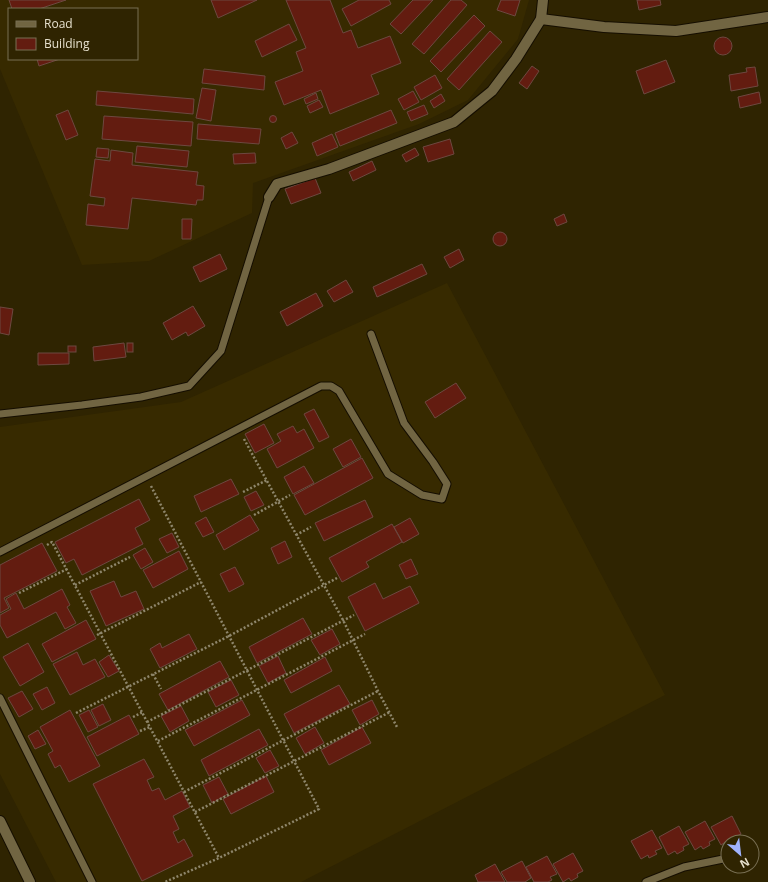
<svg xmlns="http://www.w3.org/2000/svg" width="768" height="882" viewBox="0 0 768 882" font-family="'Open Sans',sans-serif">
<style>
.built{fill:#372a00;fill-rule:evenodd}
.building{fill:#631c10;stroke:#6d4840}
.lines{fill:none;stroke-linecap:round;stroke-linejoin:round}
.service-casing{stroke:#150e00;stroke-width:9}
.minor-casing{stroke:#150e00;stroke-width:12}
.secondary-casing{stroke:#150e00;stroke-width:12}
.path{stroke:#8e866b;stroke-width:2.5;stroke-dasharray:2 2;stroke-linecap:butt}
.service{stroke:#716542;stroke-width:7}
.minor{stroke:#716542;stroke-width:10}
.secondary{stroke:#716542;stroke-width:10}
</style>
<rect width="100%" height="100%" fill="#2f2401"/>
<g class="built">
<path d="M0 0H529L518 39 468 100 419 124 253 183 252 213 149 261 82 265 0 69ZM9 9H137V59H9Z"/>
<path d="M447 283 665 695 301 882H56L0 774V427L181 402Z"/>
</g>
<g class="building">
<path d="M9 0H66L39 9H12Z"/>
<path d="M211 0H257L218 18Z"/>
<path d="M286 0H330L343 33 351 30 358 48 390 36 401 63 371 75 379 94 330 114 321 90 284 105 275 82 303 71 296 52 306 48Z"/>
<path d="M359 0H389L391 4 351 26 342 9Z"/>
<path d="M413 0H433L401 34 390 24Z"/>
<path d="M451 0H461L467 5 424 54 412 44Z"/>
<path d="M501 0H520L515 16 497 10Z"/>
<path d="M637 0H660L661 5 639 10Z"/>
<path d="M474 15 485 26 441 72 430 61Z"/>
<path d="M289 24 297 40 262 57 255 41Z"/>
<path d="M490 31 502 42 459 90 447 79Z"/>
<circle cx="723" cy="46" r="9"/>
<path d="M37 59H60L39 66Z"/>
<path d="M666 60 675 82 644 94 636 71Z"/>
<path d="M532 66 539 71 527 89 519 83Z"/>
<path d="M755 67 758 86 731 91 729 75 747 72 746 68Z"/>
<path d="M204 69 265 76 264 90 202 83Z"/>
<path d="M435 75 442 88 421 100 414 87Z"/>
<path d="M202 88 216 90 211 121 196 118Z"/>
<path d="M97 91 194 99 193 114 96 105Z"/>
<path d="M413 91 419 102 404 110 398 99Z"/>
<path d="M759 92 761 103 740 108 738 97Z"/>
<path d="M316 93 318 99 306 104 304 99Z"/>
<path d="M441 94 445 101 434 108 430 101Z"/>
<path d="M319 100 323 107 310 113 307 106Z"/>
<path d="M424 105 428 114 411 121 407 112Z"/>
<path d="M68 110 78 135 66 140 56 115Z"/>
<path d="M391 110 397 123 340 146 335 133Z"/>
<circle cx="273" cy="119" r="3.5"/>
<path d="M104 116 193 122 191 146 102 139Z"/>
<path d="M198 124 261 129 259 144 197 139Z"/>
<path d="M292 132 298 143 286 149 281 138Z"/>
<path d="M332 134 338 147 317 156 312 143Z"/>
<path d="M450 139 454 154 428 162 423 147Z"/>
<path d="M137 146 189 151 187 167 135 162Z"/>
<path d="M97 148 109 149 108 158 96 157Z"/>
<path d="M415 148 419 155 406 162 402 155Z"/>
<path d="M111 150 133 153 132 165 198 172 196 185 204 186 203 200H197L196 205 132 198 128 229 86 225 88 204 104 206 105 198 90 196 95 159 110 161Z"/>
<path d="M255 153 256 163 234 164 233 154Z"/>
<path d="M372 161 376 170 353 181 349 172Z"/>
<path d="M315 178 321 193 291 204 285 189Z"/>
<path d="M564 214 567 222 557 226 554 219Z"/>
<path d="M182 219H192L191 239H182Z"/>
<circle cx="500" cy="239" r="7"/>
<path d="M459 249 464 260 450 268 444 257Z"/>
<path d="M220 254 227 269 200 282 193 267Z"/>
<path d="M422 264 427 274 377 297 373 287Z"/>
<path d="M346 280 353 292 334 302 327 291Z"/>
<path d="M316 293 323 306 287 326 280 312Z"/>
<path d="M193 306 205 326 188 336 186 332 172 340 163 323Z"/>
<path d="M0 307 13 309 9 335 0 333Z"/>
<path d="M124 343 126 357 94 361 93 347Z"/>
<rect x="127" y="343" width="6" height="9"/>
<rect x="68" y="346" width="8" height="6"/>
<path d="M38 353H69V364L38 365Z"/>
<path d="M456 383 466 398 435 418 425 402Z"/>
<path d="M314 409 329 437 319 442 304 414Z"/>
<path d="M264 424 274 443 255 453 245 434Z"/>
<path d="M293 426 297 433 304 429 314 448 277 468 267 449 281 441 277 434Z"/>
<path d="M351 439 361 457 343 467 333 449Z"/>
<path d="M362 458 373 478 305 515 294 495Z"/>
<path d="M304 466 314 483 293 494 284 477Z"/>
<path d="M231 479 239 494 201 512 194 496Z"/>
<path d="M256 491 264 505 251 511 244 497Z"/>
<path d="M139 499 150 520 135 528 143 544 82 575 74 559 66 563 55 542Z"/>
<path d="M365 500 373 517 324 541 315 523Z"/>
<path d="M250 515 259 530 224 550 216 535Z"/>
<path d="M206 517 214 532 203 537 195 523Z"/>
<path d="M410 518 419 534 403 543 394 527Z"/>
<path d="M392 524 402 542 366 562 369 567 342 582 329 558Z"/>
<path d="M172 533 179 547 167 553 159 539Z"/>
<path d="M285 541 292 557 278 564 271 548Z"/>
<path d="M42 543 57 571 4 598 9 608 0 613V565Z"/>
<path d="M145 548 153 562 141 569 133 555Z"/>
<path d="M179 551 188 569 153 588 143 570Z"/>
<path d="M411 559 418 574 406 579 399 565Z"/>
<path d="M235 567 244 584 229 592 220 574Z"/>
<path d="M114 581 121 597 136 591 144 609 106 626 90 591Z"/>
<path d="M375 583 383 599 410 586 419 603 365 631 348 597Z"/>
<path d="M62 589 70 605 67 607 76 623 65 629 56 612 7 638 0 625V615L11 609 6 599 16 593 24 609Z"/>
<path d="M303 618 312 634 257 663 249 647Z"/>
<path d="M86 620 96 639 52 662 42 644Z"/>
<path d="M332 629 340 644 320 655 311 640Z"/>
<path d="M189 634 197 649 160 668 150 649 160 643 162 648Z"/>
<path d="M28 643 44 672 20 686 3 657Z"/>
<path d="M77 652 83 665 95 659 105 677 70 695 53 664Z"/>
<path d="M109 655 119 671 108 677 99 662Z"/>
<path d="M278 656 286 673 268 683 259 666Z"/>
<path d="M325 657 332 671 291 693 284 680Z"/>
<path d="M220 661 229 677 168 710 159 694Z"/>
<path d="M231 680 239 695 216 707 208 692Z"/>
<path d="M339 685 350 704 294 733 284 714Z"/>
<path d="M47 687 55 703 42 710 33 694Z"/>
<path d="M22 691 33 709 19 717 8 698Z"/>
<path d="M242 700 250 715 194 746 185 730Z"/>
<path d="M372 700 379 714 360 725 352 710Z"/>
<path d="M103 704 111 720 99 726 91 710Z"/>
<path d="M181 706 189 721 170 732 161 716Z"/>
<path d="M70 710 100 766 69 782 60 765 55 768 48 754 53 751 40 727Z"/>
<path d="M89 710 98 727 88 732 79 715Z"/>
<path d="M129 715 139 734 97 756 87 737Z"/>
<path d="M315 727 324 743 305 754 296 738Z"/>
<path d="M362 727 371 743 329 765 321 750Z"/>
<path d="M259 729 268 745 209 776 201 760Z"/>
<path d="M38 730 46 744 35 749 28 736Z"/>
<path d="M270 750 279 766 265 773 256 758Z"/>
<path d="M144 759 154 777 147 780 152 791 159 788 165 800 182 791 190 807 173 816 179 829 173 832 178 843 184 839 193 856 142 881 93 784Z"/>
<path d="M266 776 274 792 231 814 223 799Z"/>
<path d="M219 777 228 794 212 803 203 785Z"/>
<path d="M732 816 741 834 735 837 737 840 733 842H728L727 841 721 845 711 827Z"/>
<path d="M705 821 715 839 709 842 710 845 703 849 701 846 695 850 685 832Z"/>
<path d="M679 826 689 844 683 847 684 850 677 854 675 851 668 855 659 837Z"/>
<path d="M652 830 662 848 655 851 657 854 649 858 648 855 641 859 631 841Z"/>
<path d="M573 853 583 871 577 874 578 877 571 881 569 878 563 882 553 864Z"/>
<path d="M547 856 557 874 550 877 552 880 548 882H534L526 867Z"/>
<path d="M522 861 531 878 525 882H507L501 872Z"/>
<path d="M495 864 505 882H478L475 875Z"/>
</g>
<g class="lines">
<g class="service-casing">
<g id="service">
<path d="M0 414 82 405 141 397 189 386 221 351 269 197"/>
<path d="M0 552 321 386H331L339 391 388 474 422 495 442 499 447 484 433 462 404 423 371 334"/>
<path d="M0 698 92 882"/>
<path d="M646 882 684 867 728 858"/>
</g>
</g>
<g class="minor-casing">
<g id="minor">
<path d="M541 19 604 27 676 31 768 17"/>
<path d="M269 197 277 184 329 169 454 122 492 91 516 59 541 19 543 0"/>
</g>
</g>
<g class="secondary-casing">
<path id="secondary" d="M0 821 30 882"/>
</g>
<g class="path">
<path d="M244 439 343 620 378 691 397 727"/>
<path d="M151 486 319 809 219 858 165 882"/>
<path d="M243 492 267 480"/>
<path d="M254 515 290 495"/>
<path d="M296 535 311 527"/>
<path d="M47 545 52 542 219 858"/>
<path d="M75 585 130 557"/>
<path d="M19 593 67 569"/>
<path d="M97 635 201 582"/>
<path d="M153 674 161 689"/>
<path d="M76 713 229 636 337 578"/>
<path d="M133 717 143 712"/>
<path d="M147 722 354 615"/>
<path d="M140 731 150 727"/>
<path d="M158 741 365 634"/>
<path d="M184 792 378 691"/>
<path d="M195 812 390 712"/>
</g>
<use href="#service" class="service"/>
<use href="#minor" class="minor"/>
<use href="#secondary" class="secondary"/>
</g>
<rect x="8" y="8" width="130" height="52" fill="#2f2401" stroke="#786f53"/>
<rect x="16" y="21" width="20" height="6" fill="#716542" stroke="#786f53"/>
<text x="44" y="28" font-size="12" fill="#e6e0cd">Road</text>
<rect x="16" y="38" width="20" height="12" fill="#631c10" stroke="#786f53"/>
<text x="44" y="48" font-size="12" fill="#e6e0cd">Building</text>
<g transform="translate(740 854) rotate(152)"><circle r="19" fill="#2f2401" stroke="#786f53"/>
<path d="M0-3L7 15L0 10L-7 15Z" fill="#a0b3fd"/>
<text y="-6" font-size="11" font-weight="bold" text-anchor="middle" fill="#e6e0cd">N</text>
</g>
</svg>
